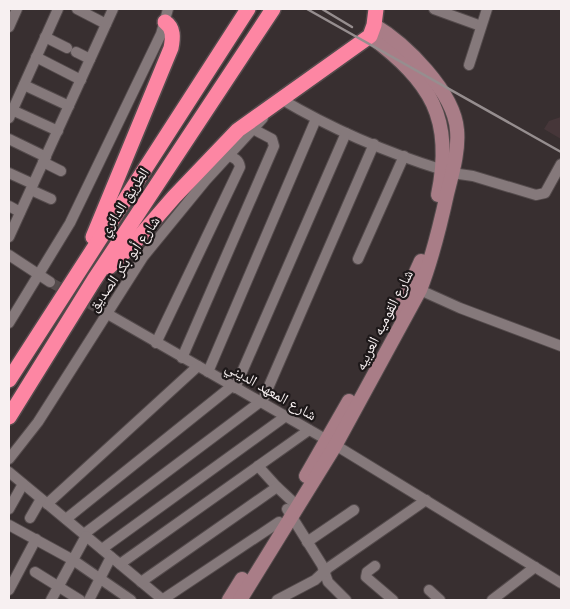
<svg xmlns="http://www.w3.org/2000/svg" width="570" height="609" viewBox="0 0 570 609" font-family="'Fira Sans','Noto Naskh Arabic',sans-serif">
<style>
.built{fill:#463639}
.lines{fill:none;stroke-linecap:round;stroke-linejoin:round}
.street-tunnel{stroke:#554c4d;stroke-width:10;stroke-dasharray:10 5;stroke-linecap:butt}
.street-casing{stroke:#544b4c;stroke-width:12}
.secondary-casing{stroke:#544b4c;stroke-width:16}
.highway-casing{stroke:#544b4c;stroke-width:18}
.street{stroke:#85797b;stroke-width:10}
.secondary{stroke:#a97d87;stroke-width:14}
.highway{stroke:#fd86a3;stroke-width:15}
.rail{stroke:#968e8f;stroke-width:2.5}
.labels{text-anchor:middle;stroke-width:4.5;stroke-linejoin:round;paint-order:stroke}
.street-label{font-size:15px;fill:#f7f0f1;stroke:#1d1819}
</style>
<rect width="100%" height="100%" fill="#382f30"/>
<path class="built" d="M561 117V139L544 129 549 121Z"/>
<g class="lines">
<path class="street-tunnel" d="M50 282 99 309"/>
<g class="street-casing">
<g id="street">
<path d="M77 9 106 24"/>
<path d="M434 9 481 26"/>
<path d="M9 27 17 9"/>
<path d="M45 37 67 48"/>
<path d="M76 52 90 59"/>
<path d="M36 57 81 80"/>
<path d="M469 65 487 9"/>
<path d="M24 85 69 106"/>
<path d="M278 102 281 99C330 128 388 153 443 170"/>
<path d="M12 110 58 131"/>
<path d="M9 118 58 9"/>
<path d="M9 139 46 157"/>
<path d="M43 162 61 171"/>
<path d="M9 173 33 184"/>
<path d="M452 173 473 176 536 195 545 193 561 164"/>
<path d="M31 190 51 199"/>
<path d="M9 206 20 212"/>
<path d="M9 237 113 9"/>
<path d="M9 255 50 282"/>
<path d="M358 259 404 156"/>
<path d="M420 290 460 308 561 346"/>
<path d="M99 309 327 440 561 583"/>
<path d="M9 323 70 223 161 34 168 9"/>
<path d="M156 343 240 167C239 160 235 158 228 156"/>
<path d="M182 358 274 146 272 139 253 129"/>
<path d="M208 372 316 119"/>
<path d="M235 388 346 133"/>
<path d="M262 402 374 144"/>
<path d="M9 459 38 422 143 257 206 180 263 118"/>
<path d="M258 466 277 487"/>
<path d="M9 472 163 600"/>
<path d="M47 504 198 366"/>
<path d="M9 509 23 484"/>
<path d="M287 509 322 565 328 582 346 600"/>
<path d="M30 518 41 499"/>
<path d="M66 519 232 386"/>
<path d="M9 525 73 560 131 600"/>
<path d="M84 534 260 402"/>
<path d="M307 542 354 510"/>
<path d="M102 549 286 416"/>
<path d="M120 564 309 430"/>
<path d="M375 566 367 572 366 577 393 600"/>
<path d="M35 572 80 600"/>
<path d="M141 582 277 487 292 501"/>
<path d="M9 590 36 539"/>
<path d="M429 590 440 600"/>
<path d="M51 600 86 536"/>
<path d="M89 600 111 557"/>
<path d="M162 600 279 522"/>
<path d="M277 600 315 580 328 568 426 500"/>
<path d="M492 600 535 567"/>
</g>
</g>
<g class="secondary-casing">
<g id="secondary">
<path d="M370 36C431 82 454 118 438 195"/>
<path d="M398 312 421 261"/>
<path d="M306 476 349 401"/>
<path d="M229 600 242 579"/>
<path d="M240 600 335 446 420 290C432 259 440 226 447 194 452 174 459 151 457 130 454 92 406 44 374 25"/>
</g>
</g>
<g class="highway-casing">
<g id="highway">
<path d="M93 237 171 48C173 38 174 28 165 22"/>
<path d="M109 267 134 243 174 197 238 130 370 36 374 25 376 9"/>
<path d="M9 380 248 9"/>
<path d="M9 417 94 280 273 9"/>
</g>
</g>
<use href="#street" class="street"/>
<use href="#secondary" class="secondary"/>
<use href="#highway" class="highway"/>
<g class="rail">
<path d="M307 9 561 152"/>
<path d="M322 9 352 27"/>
</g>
</g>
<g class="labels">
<g class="street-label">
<text transform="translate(124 202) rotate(-57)" y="5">الطريق الدائري</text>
<text transform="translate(124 264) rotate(-55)" y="5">شارع أبو بكر الصديق</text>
<text transform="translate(384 320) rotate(-63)" y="5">شارع القوميه العربيه</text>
<text transform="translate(271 391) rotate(30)" y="5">شارع المعهد الديني</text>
</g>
</g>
<rect width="570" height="609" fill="none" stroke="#f7f0f1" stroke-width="20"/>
</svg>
